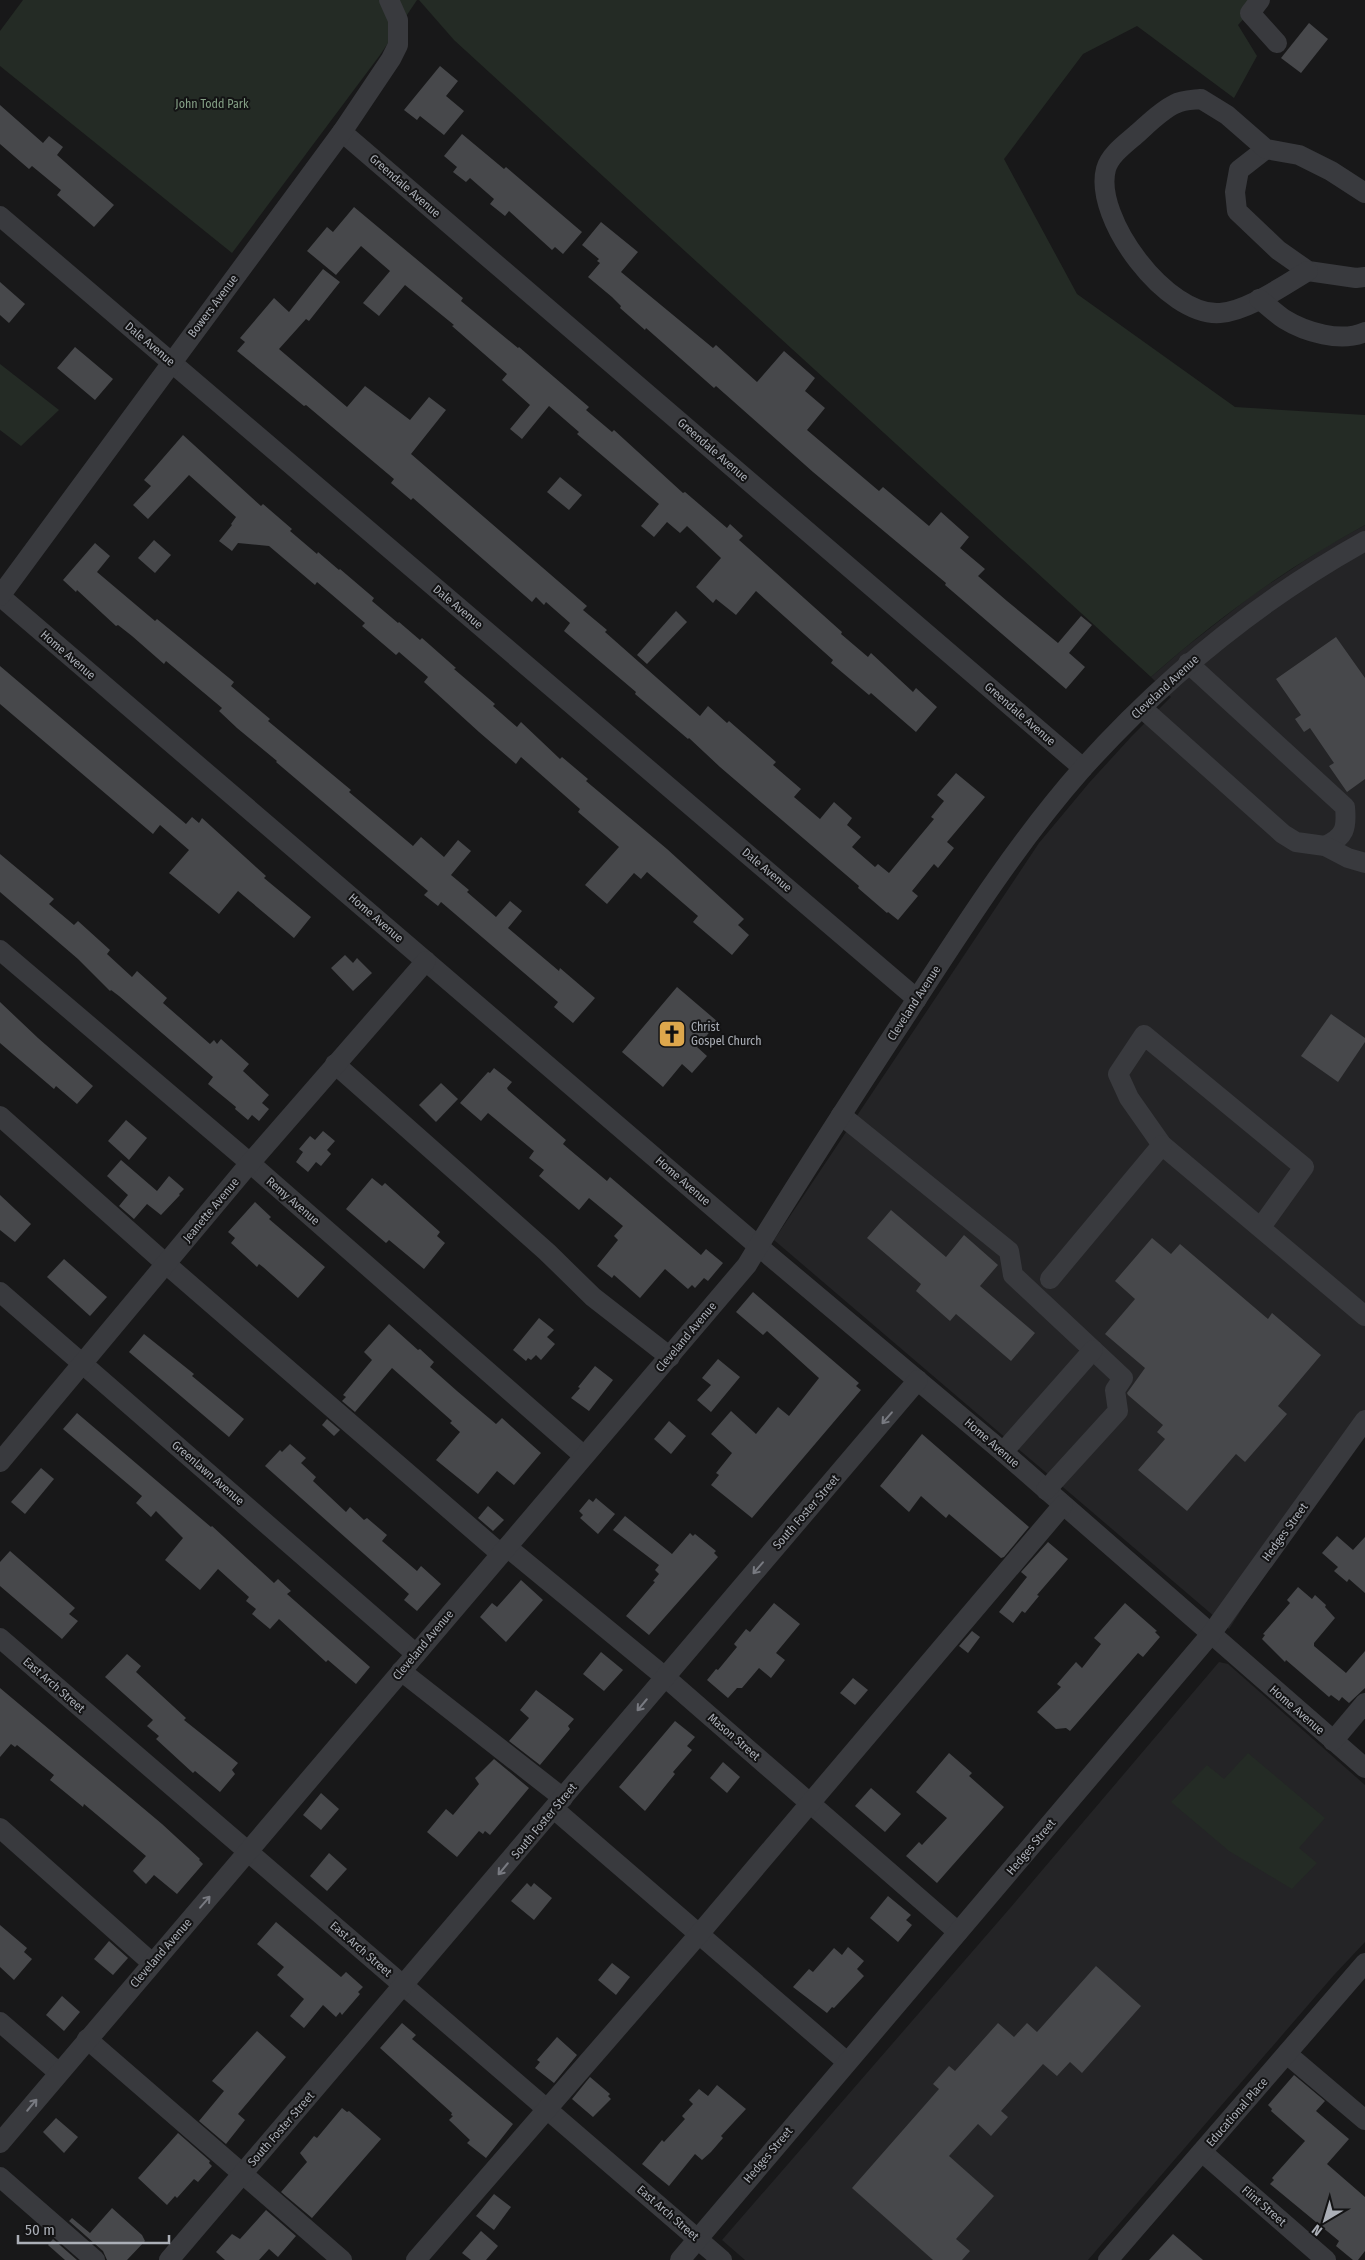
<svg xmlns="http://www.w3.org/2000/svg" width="1365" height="2260" viewBox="0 0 1365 2260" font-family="'Fira Sans Condensed',sans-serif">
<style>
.built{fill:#242426}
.green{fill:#242b25}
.building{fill:#47484b}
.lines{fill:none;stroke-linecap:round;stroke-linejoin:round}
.minor{stroke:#393a3e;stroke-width:20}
.oneway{stroke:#787a81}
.labels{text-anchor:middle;stroke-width:4;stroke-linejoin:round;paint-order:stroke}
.park-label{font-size:12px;fill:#85a086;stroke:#131314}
.street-label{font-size:12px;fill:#abafb7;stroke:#131314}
.poi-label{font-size:12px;fill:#abafb7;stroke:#131314;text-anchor:start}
</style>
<rect width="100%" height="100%" fill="#181819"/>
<g class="built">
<path d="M1365 525V1428L1300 1518 1229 1629 774 1240 1039 843 1089 783 1131 737 1171 697 1151 677 1182 650 1251 596 1325 547Z"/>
<path d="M1219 1662 1228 1664 1365 1785V1942L1334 1975 1088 2260H745L722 2240 1011 1907Z"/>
</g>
<g class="green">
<path d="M23 0H417L380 55 232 253 0 66V31Z"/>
<path d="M419 0H1261L1238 25 1257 56 1234 98 1137 26 1083 54 1004 159 1077 294 1235 407 1365 415V525C1288 567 1217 618 1151 677L454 40Z"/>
<path d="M0 364 59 410 21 446 0 430Z"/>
<path d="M1248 1753 1325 1818 1299 1848 1317 1863 1292 1889 1229 1851 1171 1802 1207 1765 1224 1779Z"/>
</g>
<g class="building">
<path d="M1309 23 1328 39 1301 73 1281 58Z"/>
<path d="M440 66 458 81 446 96 464 111 444 135 420 116 417 120 404 110Z"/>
<path d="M0 105 43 143 49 136 63 147 57 155 114 205 94 227 57 195 61 190 32 166 29 169 0 144Z"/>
<path d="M462 134 504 169 506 167 582 232 563 254 555 247 552 250 509 211 505 216 490 204 494 199 470 178 466 182 453 172 457 167 444 156Z"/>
<path d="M354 207 463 298 461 301 518 348 519 347 589 407 586 410 612 432 614 430 683 493 685 492 727 528 730 524 743 536 739 540 842 632 841 634 868 657 871 653 913 692 916 688 937 707 916 732 871 693 869 695 831 663 833 660 756 591 736 615 716 599 713 603 696 587 721 558 687 526 680 533 667 522 654 537 641 526 659 504 577 434 579 432 549 406 522 439 510 429 530 405 502 380 507 374 452 326 454 325 405 285 379 316 363 303 390 271 361 246 336 275 307 251 327 227 333 232Z"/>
<path d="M601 222 638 252 621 272 713 348 716 345 757 382 784 351 815 378 805 391 825 408 807 430 879 491 883 487 929 526 941 512 969 537 960 548 985 569 978 576 1007 601 1058 643 1081 616 1092 625 1069 653 1085 667 1066 689 945 585 946 583 813 472 716 386 714 388 646 328 645 330 620 308 621 306 612 297 588 277 600 263 597 261 599 259 582 245Z"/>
<path d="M323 269 340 282 309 321 306 319 279 349 347 407 365 386 410 420 429 397 446 410 411 454 587 606 583 610 607 630 605 632 700 716 708 706 727 723 729 721 776 762 773 765 801 789 794 797 820 819 834 802 852 818 847 825 861 837 852 847 875 867 878 864 889 873 934 819 931 817 944 801 937 795 956 773 985 797 947 842 954 848 938 868 934 864 912 891 918 896 898 920 888 912 887 913 858 888 859 886 720 767 689 738 688 739 635 694 636 692 564 631 570 623 546 602 544 605 536 597 532 602 413 498 411 500 391 483 394 479 306 405 304 406 237 351 245 342 240 338 274 298 289 312Z"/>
<path d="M0 282 25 304 9 323 0 315Z"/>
<path d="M75 347 113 379 95 400 57 368Z"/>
<path d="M183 435 261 506 263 504 292 529 290 531 317 554 318 552 339 570 340 569 374 598 372 601 398 623 399 622 420 640 422 638 456 668 454 669 495 704 493 706 517 727 521 722 560 759 562 757 588 779 586 781 667 849 744 919 738 925 749 935 732 955 693 922 698 916 647 872 641 879 634 873 607 904 585 885 619 847 578 812 580 809 521 757 516 764 479 732 424 682 428 677 399 652 396 655 362 626 365 623 317 582 315 585 269 546 238 543 232 551 219 541 232 525 231 524 236 517 189 475 148 519 133 505 151 486 144 480Z"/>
<path d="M560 477 582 495 569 510 547 492Z"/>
<path d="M154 540 171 555 155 573 138 558Z"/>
<path d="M95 543 110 556 97 572 155 621 157 619 234 682 231 686 270 719 268 721 351 790 349 792 413 846 421 837 444 857 458 840 471 851 451 875 469 890 467 892 496 917 510 901 522 911 508 928 559 971 560 968 595 998 573 1023 554 1007 558 1002 441 902 438 906 424 895 428 891 276 762 277 761 237 728 219 711 222 708 166 661 164 664 132 636 118 625 116 626 77 590 76 592 63 580Z"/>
<path d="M676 611 687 622 647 664 637 655Z"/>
<path d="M1336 637 1365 678V779L1347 792 1329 766 1334 763 1310 728 1304 732 1295 719 1301 715 1276 679Z"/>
<path d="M0 666 186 824 192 817 199 823 202 818 266 876 264 878 311 917 294 938 238 891 219 914 169 873 189 850 160 825 153 834 0 704Z"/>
<path d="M0 854 54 899 49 904 74 925 78 921 110 950 107 954 132 977 137 971 167 998 163 1003 210 1044 214 1040 217 1044 221 1039 249 1064 243 1071 269 1095 262 1103 269 1109 259 1121 252 1115 248 1120 235 1109 236 1107 208 1084 213 1077 119 996 111 990 110 991 78 959 0 892Z"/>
<path d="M345 955 353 963 357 958 372 973 353 991 331 968Z"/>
<path d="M677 987 718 1022 697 1047 707 1056 692 1073 682 1064 663 1087 622 1052Z"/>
<path d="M0 1002 38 1038 93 1086 77 1104 56 1086 54 1089 0 1043Z"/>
<path d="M1331 1014 1365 1038V1042L1338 1082 1301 1056Z"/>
<path d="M494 1068 512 1082 507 1088 508 1090 566 1140 563 1144 570 1150 607 1181 610 1177 701 1255 706 1249 723 1263 708 1281 704 1278 695 1288 692 1285 688 1289 665 1269 640 1298 614 1275 612 1278 597 1266 618 1240 614 1236 623 1226 589 1198 579 1210 539 1176 544 1170 529 1158 534 1151 488 1113 481 1121 460 1103 488 1072 490 1073Z"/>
<path d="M441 1083 458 1099 436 1122 419 1105Z"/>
<path d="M126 1120 147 1138 129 1160 108 1141Z"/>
<path d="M323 1131 335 1141 327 1150 331 1154 321 1166 316 1162 308 1172 296 1162 303 1152 299 1149 310 1136 315 1140Z"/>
<path d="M121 1160 157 1191 169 1176 184 1189 179 1194 180 1195 161 1215 147 1204 134 1219 119 1206 128 1195 107 1176Z"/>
<path d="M372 1178 382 1186 385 1183 440 1232 437 1236 445 1243 424 1269 389 1240 386 1243 346 1209Z"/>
<path d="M0 1195 31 1224 15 1242 0 1230Z"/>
<path d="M255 1202 271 1217 269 1219 325 1267 298 1298 263 1267 259 1264 257 1267 231 1243 235 1238 228 1232Z"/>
<path d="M891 1210 946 1257 964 1235 998 1265 980 1286 1035 1333 1011 1361 956 1314 950 1321 916 1291 921 1284 867 1238Z"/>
<path d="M1152 1238 1171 1254 1180 1244 1268 1319 1272 1313 1321 1355 1278 1406 1287 1414 1245 1462 1236 1454 1187 1511 1138 1470 1165 1439 1157 1432 1163 1425 1128 1395 1127 1393 1145 1368 1105 1334 1135 1299 1115 1281Z"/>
<path d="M64 1259 107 1297 90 1316 47 1277Z"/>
<path d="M753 1292 859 1383 856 1386 861 1390 752 1518 711 1485 719 1475 716 1473 732 1453 711 1434 731 1411 756 1434 778 1407 789 1416 819 1378 767 1331 763 1335 736 1312Z"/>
<path d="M539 1318 554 1330 547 1337 555 1344 541 1360 536 1355 531 1360 528 1358 526 1361 513 1350Z"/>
<path d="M389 1324 418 1350 420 1349 434 1362 430 1367 457 1391 496 1424 502 1418 541 1453 514 1485 497 1471 478 1494 436 1460 460 1432 450 1423 452 1421 392 1368 355 1412 342 1401 346 1397 343 1395 372 1360 364 1352Z"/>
<path d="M144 1334 194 1374 192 1376 244 1419 229 1437 129 1352Z"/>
<path d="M718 1359 740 1377 711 1412 697 1400 711 1385 702 1378Z"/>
<path d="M595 1366 613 1380 589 1411 571 1398 580 1388 578 1387Z"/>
<path d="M77 1413 211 1527 212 1526 274 1583 278 1579 291 1591 287 1594 370 1667 356 1684 328 1660 326 1662 279 1619 270 1629 252 1614 256 1609 246 1601 249 1597 218 1569 200 1590 165 1560 183 1538 156 1511 151 1517 136 1503 142 1496 63 1429Z"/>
<path d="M327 1419 340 1430 334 1436 322 1425Z"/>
<path d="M669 1421 686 1436 671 1454 654 1439Z"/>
<path d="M922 1434 1029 1527 1004 1557 1001 1558 949 1514 946 1518 921 1496 909 1512 880 1486Z"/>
<path d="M290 1444 306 1458 301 1463 316 1477 313 1481 346 1512 350 1507 364 1520 367 1518 387 1535 382 1541 417 1571 421 1566 441 1584 417 1611 404 1600 409 1594 265 1466 280 1450 282 1452Z"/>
<path d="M41 1468 54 1479 25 1514 11 1502Z"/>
<path d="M596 1498 615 1514 598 1534 580 1518 583 1515 579 1511 589 1499 593 1502Z"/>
<path d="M488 1506 504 1520 493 1531 478 1518Z"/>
<path d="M625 1516 672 1554 690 1533 693 1536 695 1534 716 1551 714 1553 718 1557 649 1635 626 1616 655 1582 653 1581 659 1574 655 1570 659 1565 613 1530Z"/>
<path d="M1337 1536 1353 1550 1365 1537V1593L1349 1579 1347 1582 1334 1571 1338 1567 1322 1553Z"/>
<path d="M1048 1542 1068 1559 1037 1595 1039 1596 1025 1613 1022 1611 1013 1623 999 1612 1027 1577 1021 1572Z"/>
<path d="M10 1551 75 1608 69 1614 78 1621 62 1639 0 1586V1562Z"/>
<path d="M521 1580 543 1600 506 1642 480 1617 492 1603 497 1607Z"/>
<path d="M1298 1587 1312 1599 1315 1595 1326 1605 1325 1607 1335 1618 1314 1643V1646L1346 1673 1365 1651V1688L1349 1703 1342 1697 1339 1701 1331 1695 1329 1697 1286 1660 1285 1662 1262 1639 1265 1635 1263 1634 1290 1603 1287 1600Z"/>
<path d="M774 1603 800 1624 776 1653 785 1660 771 1678 759 1668 742 1688H737L728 1698 707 1680 716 1669 718 1670 737 1647 734 1644 746 1629 750 1632Z"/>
<path d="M1125 1603 1157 1631 1155 1632 1160 1637 1143 1657 1138 1653 1070 1731 1066 1728 1056 1729 1037 1712 1061 1687 1057 1684 1076 1662 1082 1668 1101 1644 1094 1638Z"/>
<path d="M972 1631 980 1637 968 1653 959 1646Z"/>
<path d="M601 1652 623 1670 604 1691 583 1674Z"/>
<path d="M127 1654 141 1666 136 1672 186 1718 184 1720 238 1763 232 1770 235 1774 220 1792 195 1771 193 1773 156 1739 159 1736 147 1726 153 1720 105 1677Z"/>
<path d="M853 1678 868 1690 855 1705 840 1693Z"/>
<path d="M0 1688 162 1824 200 1859 199 1860 203 1864 177 1894 154 1875 146 1884 133 1871 146 1856 84 1804 83 1807 50 1780 54 1775 17 1745 15 1747 11 1744 0 1757Z"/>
<path d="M536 1690 574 1719 568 1726 570 1729 540 1765 509 1741 529 1718 520 1710Z"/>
<path d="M675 1721 695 1737 687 1746 692 1750 673 1772 675 1774 645 1811 619 1787Z"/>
<path d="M949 1753 972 1773 969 1776 1004 1807 937 1883 906 1856 919 1842 922 1845 947 1818 916 1792Z"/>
<path d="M494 1759 529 1788 490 1835 485 1831 483 1834 479 1831 457 1857 427 1832 446 1809 453 1815 479 1784 475 1778Z"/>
<path d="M723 1762 740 1777 727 1793 710 1778Z"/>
<path d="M871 1788 901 1814 885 1832 855 1806Z"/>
<path d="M321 1793 339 1809 321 1830 303 1815Z"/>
<path d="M329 1853 347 1869 327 1891 310 1876Z"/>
<path d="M527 1883 531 1887 534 1883 552 1898 534 1920 511 1901Z"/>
<path d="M888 1896 911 1915 906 1920 912 1925 898 1942 870 1918Z"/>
<path d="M276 1922 341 1977 346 1972 363 1987 358 1992 360 1994 342 2015 340 2012 336 2017 323 2005 304 2028 290 2016 304 1999 277 1975 284 1967 257 1944Z"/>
<path d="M0 1925 27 1948 24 1952 32 1959 14 1980 0 1967Z"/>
<path d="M109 1941 128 1958 113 1975 94 1959Z"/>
<path d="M848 1947 864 1961 857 1969 864 1976 834 2008 832 2007 827 2013 793 1987 809 1969 813 1972 834 1948 842 1955Z"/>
<path d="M612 1963 630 1977 616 1995 598 1980Z"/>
<path d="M1096 1966 1141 2006 1082 2073 1070 2062 1057 2076 1043 2064 1001 2111 1008 2117 991 2136 978 2124 949 2156 994 2196 956 2239 970 2251 962 2260H933L852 2188 939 2089 933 2084 949 2066 955 2071 998 2023 1014 2037 1027 2023 1037 2032Z"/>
<path d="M62 1996 80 2012 64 2031 46 2015Z"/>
<path d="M402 2023 416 2035 412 2039 513 2124 486 2158 467 2143 470 2140 449 2120 453 2116 451 2115 452 2113 380 2048Z"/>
<path d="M257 2031 286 2057 238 2114 245 2120 226 2144 199 2121 224 2091 212 2081Z"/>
<path d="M557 2037 577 2055 554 2083 535 2068 540 2062 537 2060Z"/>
<path d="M1294 2075 1325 2101 1316 2111 1349 2139 1327 2164 1365 2197V2251L1358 2260H1353L1336 2246 1339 2241 1270 2184 1274 2180 1272 2178 1305 2141 1271 2111 1272 2109 1268 2105Z"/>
<path d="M590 2077 610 2094 608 2096 611 2099 593 2117 572 2099Z"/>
<path d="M717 2085 746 2109 721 2136 723 2138 711 2152 702 2160 695 2154 669 2186 642 2164 662 2140 664 2142 685 2119 682 2116 693 2104 689 2100 699 2089 708 2096Z"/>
<path d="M342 2108 347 2112 349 2111 381 2139 312 2218 281 2192 307 2162 300 2153 314 2136 317 2138Z"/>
<path d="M56 2118 78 2137 64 2153 43 2132Z"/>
<path d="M178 2133 210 2161 209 2163 212 2166 198 2182 194 2179 177 2198 175 2196 167 2205 138 2178Z"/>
<path d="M494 2194 511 2207 494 2230 476 2216Z"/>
<path d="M112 2208 142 2235 145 2241 127 2260H107L103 2251 69 2221 72 2218 90 2233Z"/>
<path d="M266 2210 296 2236 278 2257 269 2249 259 2260H225L216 2252 232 2234 240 2239Z"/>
<path d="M481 2231 498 2246 486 2260H471L462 2253Z"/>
<path d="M1173 2234 1203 2260H1149Z"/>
<path d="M53 2239 77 2260H65L48 2245Z"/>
</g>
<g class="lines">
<g class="minor">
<path d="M1260 0 1250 13 1277 43"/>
<path d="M342 132 1083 768"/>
<path d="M1266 149 1239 170 1235 192 1237 211 1278 250 1308 271 1356 278 1365 277"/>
<path d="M0 216 917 999"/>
<path d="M1308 271C1284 285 1248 311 1220 313 1167 317 1093 218 1106 169 1110 154 1128 142 1139 132 1150 122 1162 110 1175 104 1182 100 1193 100 1201 99L1227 115 1266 149 1299 155 1331 171 1365 193"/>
<path d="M1259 299C1267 305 1275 313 1284 319 1305 332 1341 343 1365 332"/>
<path d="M0 596 758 1246 1003 1452 1365 1768"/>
<path d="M0 596 342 132 391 59 398 45V20L389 0"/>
<path d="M1188 663 1345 807C1347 828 1345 837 1325 846"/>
<path d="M1142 708 1283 834 1296 842 1325 846 1348 858 1365 863"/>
<path d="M0 950 250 1163 584 1456"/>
<path d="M335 1064 547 1252 593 1297 670 1357"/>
<path d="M841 1115 1009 1251 1013 1275 1123 1378 1115 1390 1118 1411 1046 1490"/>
<path d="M0 1116 166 1264 501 1554"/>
<path d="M1261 1227 1304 1167 1144 1035 1118 1074 1129 1098 1162 1145 1365 1316"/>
<path d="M1050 1279 1162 1145"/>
<path d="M0 1292 416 1654"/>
<path d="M1003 1452 1093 1350"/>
<path d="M0 1462 250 1163 426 961"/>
<path d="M507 1547 665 1677 958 1932"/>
<path d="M0 1638 722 2260"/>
<path d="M401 1671 563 1798"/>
<path d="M1333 1741 1365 1703"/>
<path d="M554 1809 847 2062"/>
<path d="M0 1828 152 1963"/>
<path d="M0 2022 59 2073"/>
<path d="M87 2039 342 2260"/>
<path d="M1287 2054 1365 2120"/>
<path d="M0 2143 747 1265C797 1182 850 1101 903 1020 959 934 1015 845 1083 768 1164 678 1259 600 1365 541"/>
<path d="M1202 2152 1326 2260"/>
<path d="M0 2177 95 2260"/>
<path d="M169 2260 918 1380"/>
<path d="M416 2260 700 1933 1063 1505"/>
<path d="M680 2260 1211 1634 1365 1420"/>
<path d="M1108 2260 1365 1963"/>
</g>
</g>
<defs><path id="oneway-shaft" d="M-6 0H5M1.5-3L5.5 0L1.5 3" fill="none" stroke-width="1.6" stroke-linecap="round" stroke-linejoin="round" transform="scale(1.25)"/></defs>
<g class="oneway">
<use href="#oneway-shaft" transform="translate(887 1418) rotate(131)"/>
<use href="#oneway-shaft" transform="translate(758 1568) rotate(131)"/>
<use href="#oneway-shaft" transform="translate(642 1705) rotate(130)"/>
<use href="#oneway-shaft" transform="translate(503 1869) rotate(130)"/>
<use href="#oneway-shaft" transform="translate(205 1902) rotate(-49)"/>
<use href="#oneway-shaft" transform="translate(32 2105) rotate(-50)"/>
</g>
<defs>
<g id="church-square" transform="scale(1.4375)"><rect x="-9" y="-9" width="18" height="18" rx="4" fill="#dda74c" stroke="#131314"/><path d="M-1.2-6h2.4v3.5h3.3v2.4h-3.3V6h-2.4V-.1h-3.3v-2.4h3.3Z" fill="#111"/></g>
</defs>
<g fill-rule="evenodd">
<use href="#church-square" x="672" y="1034"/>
</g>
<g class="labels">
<g class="park-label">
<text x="212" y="108">John Todd Park</text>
</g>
<g class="street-label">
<text transform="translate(405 186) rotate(41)" y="4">Greendale Avenue</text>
<text transform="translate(213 306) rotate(-53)" y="4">Bowers Avenue</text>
<text transform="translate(150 344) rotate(40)" y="4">Dale Avenue</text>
<text transform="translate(713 450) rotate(41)" y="4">Greendale Avenue</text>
<text transform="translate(458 607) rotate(40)" y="4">Dale Avenue</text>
<text transform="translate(68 655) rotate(41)" y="4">Home Avenue</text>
<text transform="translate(1165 687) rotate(-43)" y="4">Cleveland Avenue</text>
<text transform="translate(1020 714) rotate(41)" y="4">Greendale Avenue</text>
<text transform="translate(767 870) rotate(40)" y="4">Dale Avenue</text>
<text transform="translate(376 918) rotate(41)" y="4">Home Avenue</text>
<text transform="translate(914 1003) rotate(-57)" y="4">Cleveland Avenue</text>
<text transform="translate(683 1181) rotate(41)" y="4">Home Avenue</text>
<text transform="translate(293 1201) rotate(41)" y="4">Remy Avenue</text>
<text transform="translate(211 1210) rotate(-50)" y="4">Jeanette Avenue</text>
<text transform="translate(686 1337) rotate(-50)" y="4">Cleveland Avenue</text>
<text transform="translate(992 1443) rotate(41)" y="4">Home Avenue</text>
<text transform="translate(208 1473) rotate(41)" y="4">Greenlawn Avenue</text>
<text transform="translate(806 1512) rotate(-49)" y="4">South Foster Street</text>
<text transform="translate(1285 1532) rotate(-54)" y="4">Hedges Street</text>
<text transform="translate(423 1645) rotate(-50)" y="4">Cleveland Avenue</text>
<text transform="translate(54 1685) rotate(41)" y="4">East Arch Street</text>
<text transform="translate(1297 1710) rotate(41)" y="4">Home Avenue</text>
<text transform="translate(734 1737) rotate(41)" y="4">Mason Street</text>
<text transform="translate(544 1821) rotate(-50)" y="4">South Foster Street</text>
<text transform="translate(1031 1847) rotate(-50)" y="4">Hedges Street</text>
<text transform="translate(361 1949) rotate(41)" y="4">East Arch Street</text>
<text transform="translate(161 1953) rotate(-49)" y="4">Cleveland Avenue</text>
<text transform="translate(1237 2112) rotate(-49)" y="4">Educational Place</text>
<text transform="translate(281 2129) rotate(-49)" y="4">South Foster Street</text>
<text transform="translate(768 2155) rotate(-50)" y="4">Hedges Street</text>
<text transform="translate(1264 2206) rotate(41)" y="4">Flint Street</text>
<text transform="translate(668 2213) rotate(41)" y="4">East Arch Street</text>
</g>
<g class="poi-label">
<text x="691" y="1031">Christ<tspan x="691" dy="14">Gospel Church</tspan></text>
</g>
</g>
<g transform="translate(1325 2220) rotate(218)" stroke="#131314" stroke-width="4" paint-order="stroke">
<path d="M0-4L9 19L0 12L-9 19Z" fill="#abafb7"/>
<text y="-8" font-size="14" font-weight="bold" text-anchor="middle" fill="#abafb7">N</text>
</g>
<path d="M18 2235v8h151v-8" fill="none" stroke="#abafb7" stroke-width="2.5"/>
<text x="25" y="2235" font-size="15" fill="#abafb7" stroke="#131314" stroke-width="4" paint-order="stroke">50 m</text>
</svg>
